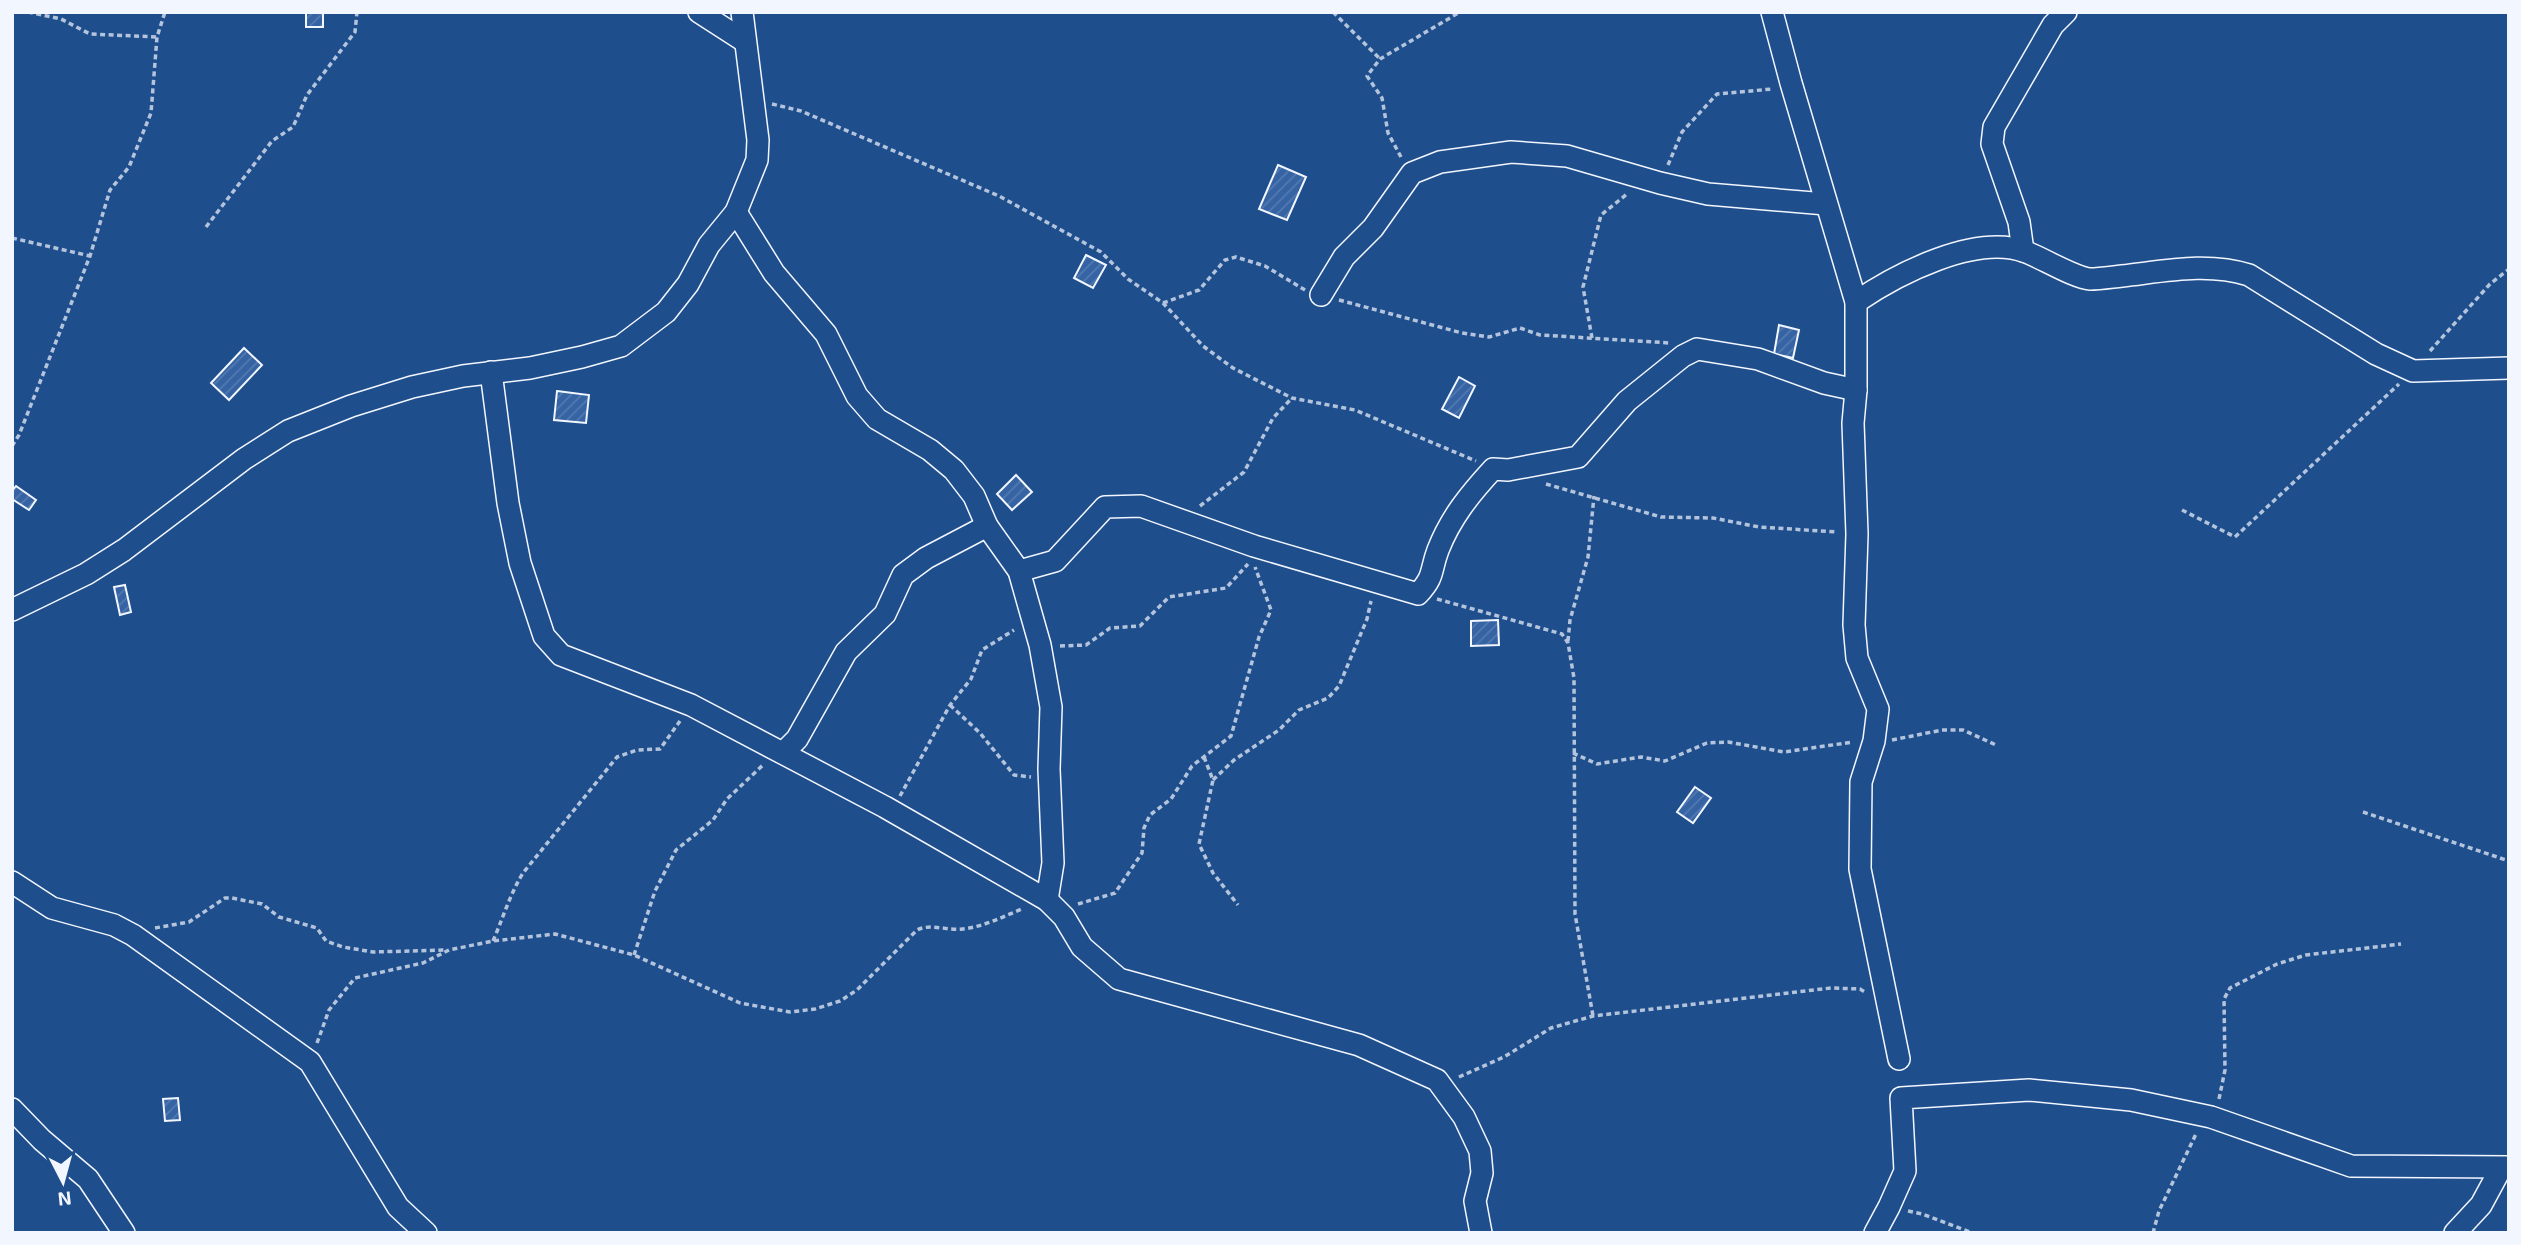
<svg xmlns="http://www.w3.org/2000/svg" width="2521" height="1245" viewBox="0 0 2521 1245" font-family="'Exo 2',sans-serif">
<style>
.building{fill:url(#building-hatch);stroke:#f2f6ff;stroke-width:2}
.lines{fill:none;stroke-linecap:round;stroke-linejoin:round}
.minor-casing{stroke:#f2f6ff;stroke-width:24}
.path{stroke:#b3c4dc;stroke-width:3.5;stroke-dasharray:5 3.5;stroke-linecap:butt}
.minor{stroke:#1f4e8c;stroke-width:21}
</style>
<defs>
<pattern id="building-hatch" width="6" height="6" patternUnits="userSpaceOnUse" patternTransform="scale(1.75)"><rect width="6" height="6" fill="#3563a3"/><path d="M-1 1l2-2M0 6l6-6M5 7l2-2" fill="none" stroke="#537ab1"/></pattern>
</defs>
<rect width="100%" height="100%" fill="#1f4e8c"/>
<g class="building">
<rect x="306" y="12" width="17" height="15"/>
<path d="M1278 165 1306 177 1287 220 1259 209Z"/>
<path d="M1086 255 1106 265 1093 288 1074 278Z"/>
<path d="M1779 325 1799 330 1793 358 1774 354Z"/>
<path d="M244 348 262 365 229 400 211 383Z"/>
<path d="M1459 377 1475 386 1459 418 1442 409Z"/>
<path d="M557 391 589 395 586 423 554 420Z"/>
<path d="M1016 475 1032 492 1012 510 997 494Z"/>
<path d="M16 486 36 500 29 510 12 499V491Z"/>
<path d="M125 585 131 612 120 615 114 587Z"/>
<path d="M1498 620 1499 645 1471 646V621Z"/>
<path d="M1695 787 1711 798 1693 823 1677 812Z"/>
<path d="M178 1098 180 1120 165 1121 163 1099Z"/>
</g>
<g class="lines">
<g class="minor-casing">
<g id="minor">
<path d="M699 12 744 41"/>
<path d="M1772 12 1791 83 1856 302V390L1853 423 1857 534 1854 625 1857 658 1878 709 1874 741 1861 782 1860 869 1899 1059"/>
<path d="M736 212 774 273 826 334 857 396 877 419 930 450 954 470 974 496 987 526 1019 571 1040 645 1051 707 1049 769 1053 863 1047 900"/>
<path d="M2023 251 2019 222 1992 144 1994 127 2053 25 2066 12"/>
<path d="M1321 295 1344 257 1373 228 1412 173 1440 162 1511 152 1567 156 1660 183 1708 194 1826 204"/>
<path d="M1856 302C1897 274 1976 233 2026 252 2042 258 2075 278 2090 279 2100 279 2112 277 2122 276 2166 271 2207 262 2249 275L2376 354 2413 371 2509 368"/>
<path d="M491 372 508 503 520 563 544 636 561 655 691 705 885 807 1047 900 1064 917 1082 947 1119 979 1359 1045 1437 1080 1464 1117 1480 1151 1482 1173 1475 1201 1481 1233"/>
<path d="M1019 571 1055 561 1105 507 1141 506 1254 546 1418 594C1435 576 1430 571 1438 550 1451 517 1470 494 1493 469L1508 470 1578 457 1627 401 1683 356 1697 349 1758 359 1824 383 1856 390"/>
<path d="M12 610 86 574 124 550 244 459 288 431 351 406 412 387 463 376 530 368 582 357 621 346 666 312 688 284 709 245 736 212 757 160 758 140 742 12"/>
<path d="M783 753 797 739 846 652 885 614 903 575 926 558 987 526"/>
<path d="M12 882 52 908 114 925 133 935 310 1062 398 1207 426 1233"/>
<path d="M12 1109 42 1140 88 1179 124 1233"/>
<path d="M1875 1233 1889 1207 1905 1171 1901 1098 2029 1090 2131 1100 2211 1117 2351 1166 2509 1167"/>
<path d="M2455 1233 2481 1205 2501 1168"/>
</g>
</g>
<g class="path">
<path d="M28 12 61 19 90 34 157 37"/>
<path d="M1333 12 1380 59"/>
<path d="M772 104 801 111 999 196 1101 252 1128 279 1163 303 1203 346 1233 368 1292 398 1355 410 1476 461"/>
<path d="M1401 157 1388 133 1382 98 1367 76 1380 59 1460 12"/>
<path d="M1668 165 1682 132 1717 94 1772 89"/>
<path d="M206 227 272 141 293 127 307 95 355 32 357 12"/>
<path d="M12 238 90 256"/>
<path d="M1339 300 1462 333 1489 337 1520 328 1540 335 1670 343"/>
<path d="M1163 303 1199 290 1225 260 1236 257 1265 266 1305 290"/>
<path d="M1592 338 1583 287 1601 215 1627 194"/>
<path d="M2430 351 2490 284 2509 269"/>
<path d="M12 446 19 435 90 256 110 190 129 167 151 113 157 37 165 12"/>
<path d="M1546 484 1661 517 1713 518 1759 527 1837 532"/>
<path d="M1200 506 1244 472 1273 418 1291 399"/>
<path d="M2182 510 2235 537 2399 384"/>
<path d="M1437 599 1562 634 1568 643 1574 678 1575 914 1593 1016"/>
<path d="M1568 641 1570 620 1588 557 1594 496"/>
<path d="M1060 646 1086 645 1110 628 1140 626 1169 597 1226 588 1248 564"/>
<path d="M950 705 980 733 1014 775 1031 777"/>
<path d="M1892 740 1942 730H1963L1996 745"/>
<path d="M1573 753 1597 764 1641 757 1665 761 1707 743 1728 742 1784 752 1853 742"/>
<path d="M1204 757 1213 780 1199 844 1213 873 1238 905"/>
<path d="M1213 780 1234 760 1279 730 1299 710 1328 698 1339 686 1367 619 1371 601"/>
<path d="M900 796 950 705 971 679 982 650 1014 630"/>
<path d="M2363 812 2509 861"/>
<path d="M1078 904 1115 893 1142 853 1144 828 1150 815 1171 799 1192 766 1231 736 1259 637 1271 610 1255 567"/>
<path d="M155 928 189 922 225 898H232L262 904 279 917 317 928 326 941 343 947 373 952 447 950"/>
<path d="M493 941C503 918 510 894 523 873L617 757 637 750 660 749 680 721"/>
<path d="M634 955 655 891 676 850 713 820 727 799 764 764"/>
<path d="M317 1043 329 1010 355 978 423 963 449 950 493 941 555 934 634 955 740 1003 790 1012 815 1009 840 1001 857 990 917 930C931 923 947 931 962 929 983 927 1002 917 1022 909"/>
<path d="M1459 1077 1504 1057 1551 1028 1593 1016 1831 988 1860 989 1865 992"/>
<path d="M2219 1099 2225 1070 2224 999 2230 988 2277 964 2306 955 2401 944"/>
<path d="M1908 1211 1922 1214 1973 1233"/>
<path d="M2153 1233 2159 1211 2196 1134"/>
</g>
<use href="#minor" class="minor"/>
</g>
<rect width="2521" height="1245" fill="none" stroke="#f2f6ff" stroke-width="28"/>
<g transform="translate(63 1182) rotate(174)" stroke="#1f4e8c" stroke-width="5" paint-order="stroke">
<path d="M0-5L12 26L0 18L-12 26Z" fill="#f2f6ff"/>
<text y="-10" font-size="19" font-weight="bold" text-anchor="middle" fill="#f2f6ff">N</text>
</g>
</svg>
